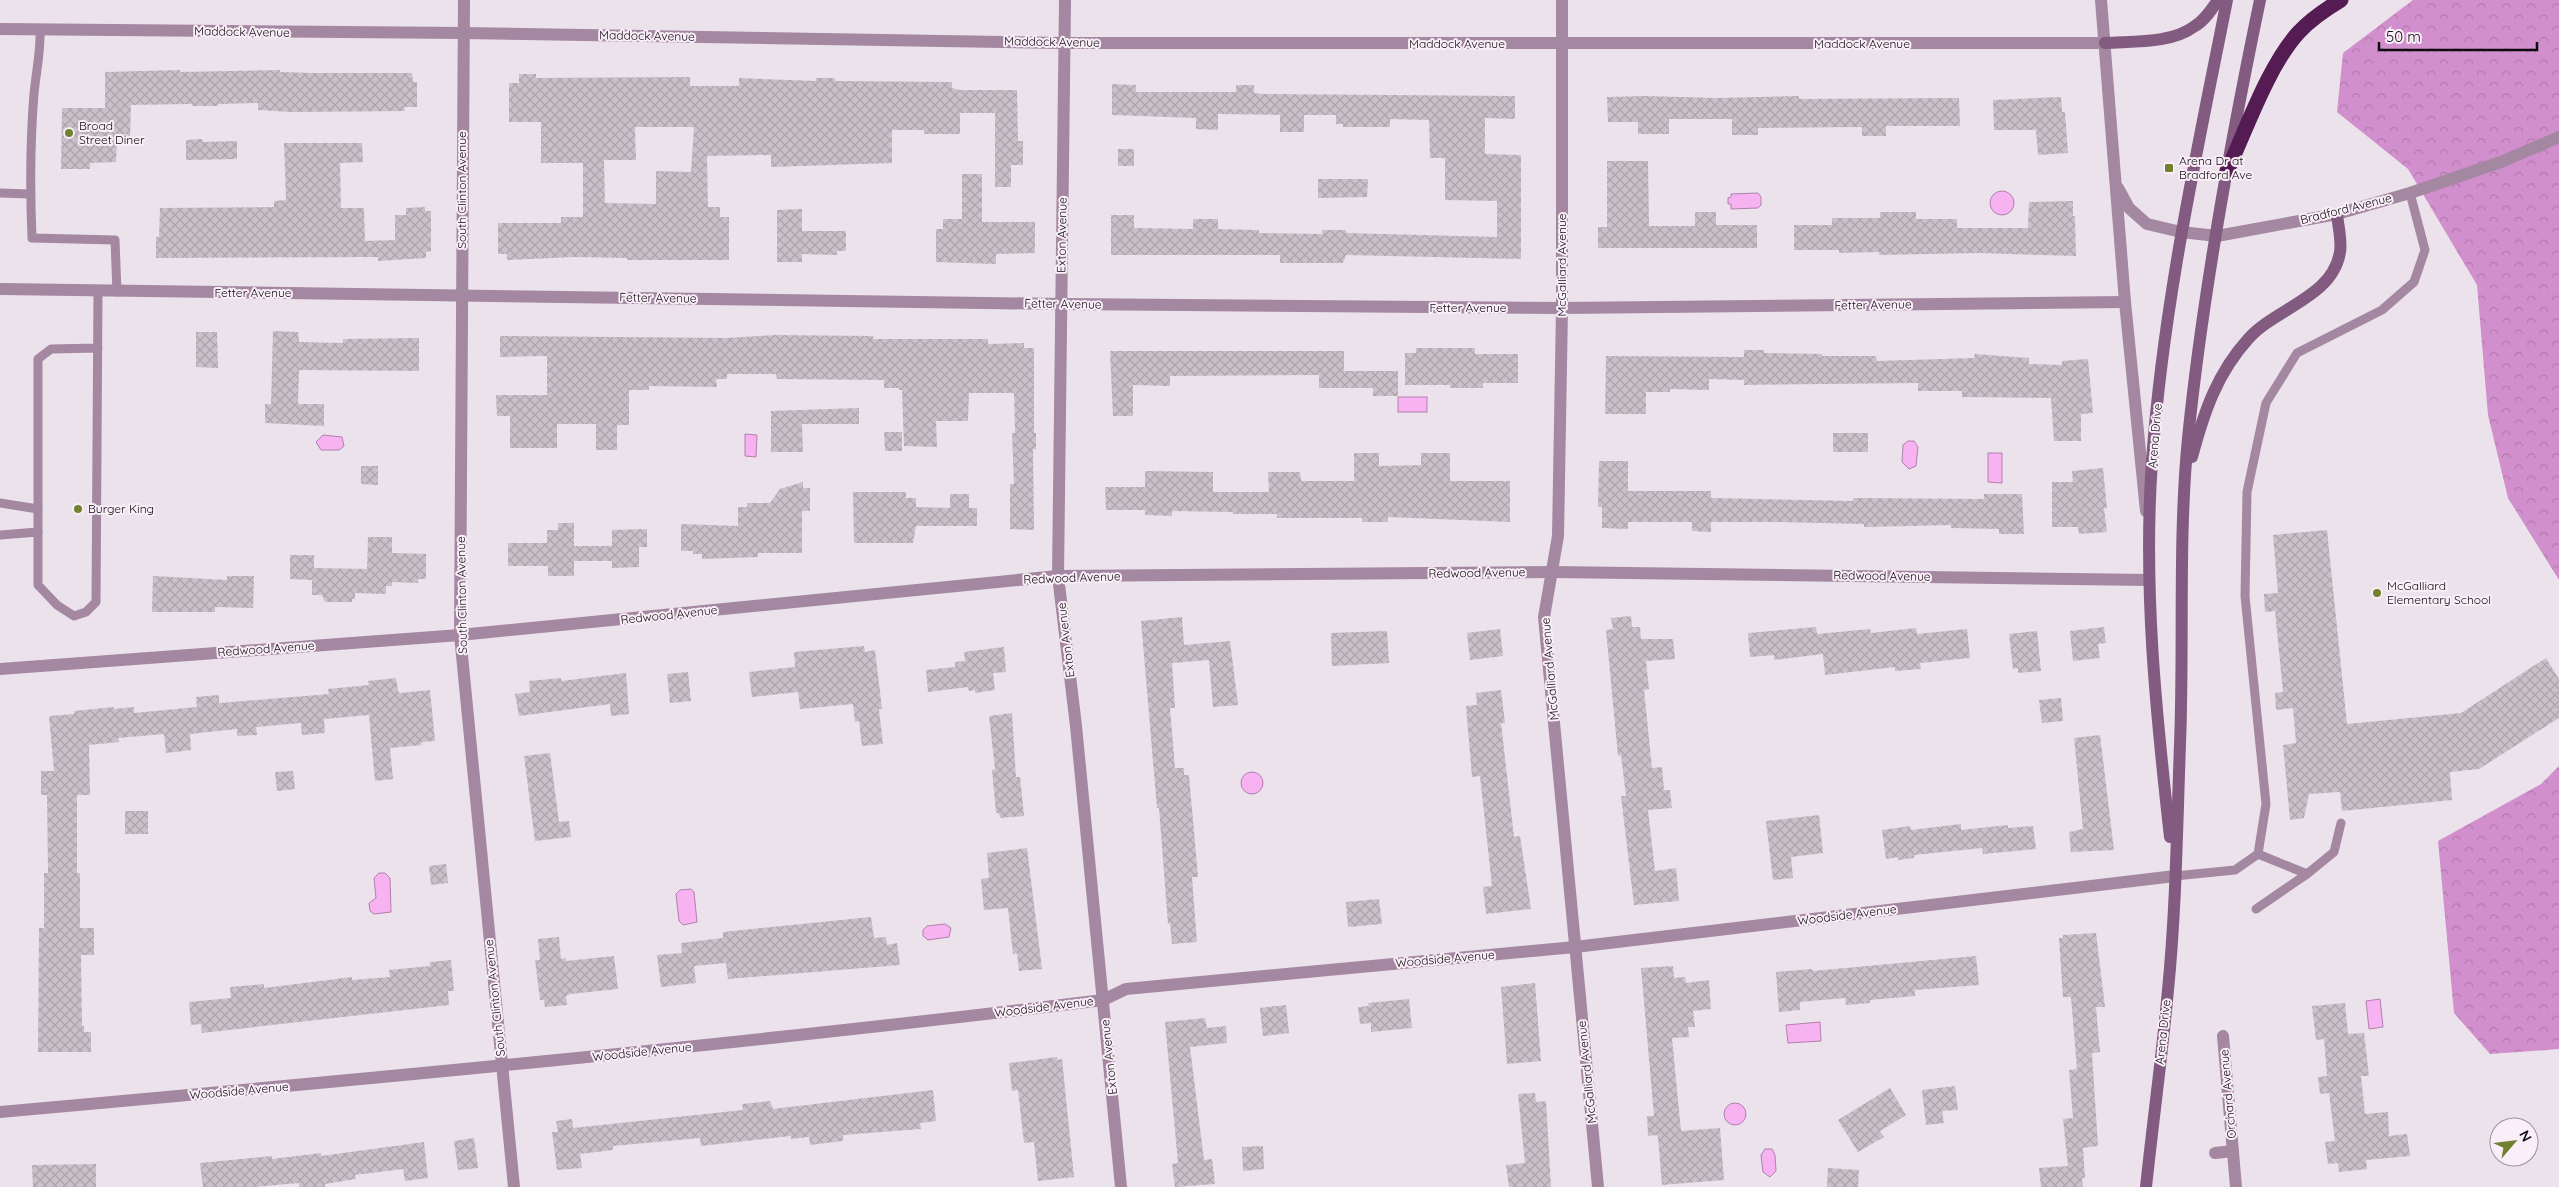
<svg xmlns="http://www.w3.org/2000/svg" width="2559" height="1187" viewBox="0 0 2559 1187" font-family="Quicksand,sans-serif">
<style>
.forest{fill:url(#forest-crowns)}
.water{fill:#f7b2f1;stroke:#b180ad}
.building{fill:url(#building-cross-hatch);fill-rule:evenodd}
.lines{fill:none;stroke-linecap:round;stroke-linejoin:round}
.service{stroke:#a487a1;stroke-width:9}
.minor{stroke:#a487a1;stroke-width:12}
.secondary{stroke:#835a80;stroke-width:12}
.motorway{stroke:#551b53;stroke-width:15}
.poi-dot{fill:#70812f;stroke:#faeff8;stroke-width:2}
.labels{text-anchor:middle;stroke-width:4;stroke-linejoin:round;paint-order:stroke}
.street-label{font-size:12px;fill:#0e0b0e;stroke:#faeff8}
.poi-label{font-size:12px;fill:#0e0b0e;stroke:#faeff8;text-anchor:start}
</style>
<defs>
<pattern id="forest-crowns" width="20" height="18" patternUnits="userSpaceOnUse" patternTransform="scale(1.25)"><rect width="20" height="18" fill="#d28fcd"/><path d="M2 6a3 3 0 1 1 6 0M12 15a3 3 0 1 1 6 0" fill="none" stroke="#b37aaf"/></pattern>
<pattern id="building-cross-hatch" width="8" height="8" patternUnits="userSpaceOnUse" patternTransform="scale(1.25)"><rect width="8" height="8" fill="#cac0c9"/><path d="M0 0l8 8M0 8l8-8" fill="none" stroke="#aca4ab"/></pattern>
</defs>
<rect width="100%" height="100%" fill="#ece2eb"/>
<g class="forest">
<path d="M2413 0H2559V580L2508 498 2488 415 2477 285 2408 169 2337 112 2343 53Z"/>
<path d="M2559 766V1049L2490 1054 2454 1013 2438 841 2541 784Z"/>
</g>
<g class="water">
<circle cx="2002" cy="203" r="12"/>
<path d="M1758 193 1761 197V205L1758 208 1731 209V204H1728V198L1731 197V194Z"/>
<rect x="1398" y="397" width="29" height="15"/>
<path d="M745 434 757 435 756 457 745 456Z"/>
<path d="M323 435 342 437 344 446 339 450H321L316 442Z"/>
<path d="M1908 441H1914L1918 447 1916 466 1909 469 1902 462 1903 445Z"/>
<path d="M1988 453H2002V483L1988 482Z"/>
<circle cx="1252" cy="783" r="11"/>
<path d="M379 873H385L390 878 391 912 374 914 370 911 369 903 376 898 374 878Z"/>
<path d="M691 889 694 892 697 922 683 925 679 921 676 894 680 890Z"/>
<path d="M945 924 951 928 949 937 928 940 923 936V930L927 926Z"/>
<path d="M2380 999 2383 1027 2369 1029 2366 1001Z"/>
<path d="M1820 1022 1821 1041 1788 1043 1786 1025Z"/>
<circle cx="1735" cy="1114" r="11"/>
<path d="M1765 1149H1772L1775 1155 1776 1171 1770 1177 1763 1172 1761 1155Z"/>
</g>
<g class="building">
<path d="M180 70V72L280 70V72L313 73H412L413 82H417V107H404L405 111 291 112 258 110V103L218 104V106H192V104L131 105 130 138H117L116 162 90 163V169H61L62 108H105V72Z"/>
<path d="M519 74H536V78L690 77V86H739V78L816 81V78H835V81L952 82V88L960 90H1017L1018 141H1023V165H1011V187H995V113H960V134H924V130H892V163L771 167V155L707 156 708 207H720V217H729V260H627V258L574 257 507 260V254H498V223H561V217H583V163H541V122H509V83H519ZM635 127H694L691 172 656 171V204L605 203 604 160H636Z"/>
<path d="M1112 84 1136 85V92H1236V85H1254V93L1263 94 1515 96V119L1485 118V154L1521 155V259L1346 255 1343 263H1280V255H1111V215H1134V228L1193 229V219H1218V229L1259 230V233L1323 234 1322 230H1346V233L1497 237V201L1445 200V158H1430L1429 120 1390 119V127H1343V124H1336V115H1304V132H1280V115L1218 114V130L1196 129V118L1112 115Z"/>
<path d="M1646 96 1717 98 1799 96V99L1959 98 1960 126H1886V136H1862V127L1758 128V135H1732V119H1669V134H1638V122H1608L1607 97Z"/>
<path d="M2061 97 2062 112H2065L2068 153 2038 155 2036 130H1994L1993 100Z"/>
<path d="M202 139 203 142 237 141V159L186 160V140Z"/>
<path d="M284 143H362L363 162 340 163 341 208H364L365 241 395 240V215H406V208L425 207V211H431V251L426 252V258L378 261V257L156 258V237H159L160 208 274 207V201L286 200Z"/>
<rect x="1118" y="149" width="16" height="17"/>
<path d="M1607 161H1648L1649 226H1695V212H1716V225H1757V248H1598V227H1607Z"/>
<path d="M962 174H982V222H1035V253L996 254V264L936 262V229H943V219H962Z"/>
<path d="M1318 179H1368L1367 197 1318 198Z"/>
<path d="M2073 201V216H2075L2076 256 1979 253 1879 255V252L1839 253V250H1794V225H1832V218H1880V212H1916V219H1957V228H2028L2029 202Z"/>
<path d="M802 209V231H846V251H837V255L802 254V262H777V210Z"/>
<path d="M273 331 298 332 299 342 343 343V339L419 338V371L299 370 298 404H324V426L265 423V404H271Z"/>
<path d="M196 332H217L218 368 196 367Z"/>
<path d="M776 335 873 336V339H988V344L1024 343V348H1034V433H1036V449H1033L1034 530 1010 529V484H1014L1012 433H1015L1014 393H969L968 421H936L937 447 904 446 902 390H899V388H884V380L777 379 776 374H727V379H716L717 387 649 386V390H629V425H617V450H596V424H557V448H510V416H497L496 395H547V356L500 357V336L726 338Z"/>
<path d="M1416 348H1475V354H1518V383H1483V388H1450V385H1405V353H1416Z"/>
<path d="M1744 350H1764V353L1822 354V356H1876L1877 361 1974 358 1975 354 2029 358V364L2062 365V361L2088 359 2093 413 2081 414V441H2054L2051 398 1962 397V391H1918V383L1744 385V380L1709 379V390L1670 389V392H1646V414H1605L1606 356 1744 357Z"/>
<path d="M1110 351H1344V371H1398V396H1373V388H1319V375L1170 376V386L1133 385V416H1113Z"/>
<path d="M859 408V424H802L803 452H771V411Z"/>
<path d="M884 432H902V451H885Z"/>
<rect x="1833" y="433" width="35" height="19"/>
<path d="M1354 453H1379V466L1421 465V453H1450V481H1510V522L1388 517V522H1362V518H1277V514H1233V512L1172 511V516L1145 515V510H1106L1105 487H1145V471L1213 472V492H1269L1268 472H1300L1301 481H1354Z"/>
<path d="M1599 461H1628V491H1711V498L1853 501V498L1984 499V494H2022L2024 534H1999V529L1951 528V525L1864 527V524L1779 522H1711V532L1692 531V522H1628V529L1602 528V507H1598Z"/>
<path d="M361 466H378V485L361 484Z"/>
<path d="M2103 468 2107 508H2104L2107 532 2079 534 2078 527H2052V482H2073L2072 471Z"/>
<path d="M803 482V488H810V511H802V553H758V557L702 559V554H693V551H681V524L738 526V507H747V503H770L780 489Z"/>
<path d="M853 492H906V498H916V507L950 508V494H969V508H977V526H916L913 543H854Z"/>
<path d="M558 523H574V546H612V530L647 529V547H639V567L612 568V561H574V576H548V566H508V543H547V530H558Z"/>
<path d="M2327 530 2347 724 2461 713 2546 658 2559 679V718L2479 769 2450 772 2452 800 2342 811 2340 792 2309 794 2304 818 2290 820 2283 745 2296 743 2293 708 2276 710 2275 693 2283 692 2275 611 2265 612 2264 594 2278 593 2273 535Z"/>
<path d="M368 537H392V553L426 554V579H418V583L392 582V586H386V594L355 593V599H352V602H325L322 595H312V580L290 579V555H314V568L367 569Z"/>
<path d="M153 576 227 580V576H254L253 608 215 607V612H152Z"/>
<path d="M1631 616 1632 627H1640L1641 639H1673L1675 659 1646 661 1649 689 1644 690 1652 768 1662 767 1664 790H1670L1672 808 1648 810 1655 871 1676 868 1679 901 1634 905 1621 796H1626L1621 755 1618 756 1606 630 1613 629 1611 618Z"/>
<path d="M1182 617 1184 645 1230 641 1238 705 1213 707 1209 660 1172 663 1175 708H1170L1175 768H1184V775H1189L1198 877H1192L1197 942 1172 944 1170 923 1168 924 1159 808H1157L1141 621Z"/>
<path d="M1816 627 1817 634 1870 629 1871 633 1916 628 1917 634 1967 629 1970 658 1920 663 1921 669 1895 671V667L1825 675 1823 654 1774 660V655L1750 657 1748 633Z"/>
<path d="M2104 627 2106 643 2098 644 2100 658 2073 661 2070 631Z"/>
<path d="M1500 629 1503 656 1470 660 1467 633Z"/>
<path d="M1387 631 1389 663 1332 666 1331 633Z"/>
<path d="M2037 631 2041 671 2018 673V668L2013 669 2009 634Z"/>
<path d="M864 646 865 652 875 650 882 709H879L883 744 862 746 859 721 855 722 853 704 800 709 798 692 752 697 749 672 795 667 794 652Z"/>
<path d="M1004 647 1006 672 993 673 995 690 975 693V690L969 691 968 687 928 692 926 670 955 667V662L965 661 964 652Z"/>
<path d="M688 672 691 701 670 703 667 674Z"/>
<path d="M626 673 629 714 611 716 610 704 519 716 515 694 530 692 529 681 561 678V681Z"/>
<path d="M396 678 398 691 400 693 430 690 435 741 421 742 422 745 390 748 393 779 375 781 369 715 324 719 325 733 302 735 301 723 256 727 257 735 237 736V729L190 734 191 750 166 753 164 734 118 738 119 742 89 745 90 795H77V873H80V928H94V955H81L82 1026H84V1032H91V1052H38L39 928H44V873H48L47 795H41V771H54L49 716 74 714V711L114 707V709L134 707V713L197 707 196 697 219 695V703L329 694 328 689 369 685 368 681Z"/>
<path d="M1501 690 1505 723H1501L1514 837 1520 836 1531 909 1486 914 1483 887 1492 886 1480 776 1472 777 1466 706 1477 705 1476 693Z"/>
<path d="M2061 698 2063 721 2042 723 2039 700Z"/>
<path d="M1012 713 1016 777H1020L1024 816 1000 818 999 813H996L992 770 995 769 989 716Z"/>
<path d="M2100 735 2114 850 2071 852 2069 832 2083 829 2074 738Z"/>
<path d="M550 753 559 822 569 821 571 837 535 841 524 756Z"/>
<path d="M293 771 295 789 277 791 275 772Z"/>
<rect x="125" y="811" width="23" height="23"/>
<path d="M1819 815 1823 853 1791 857 1793 878 1773 880 1766 821Z"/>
<path d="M1961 824V830L2008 825V828L2033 826 2036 849 1983 854 1982 848 1914 855V858L1898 860V857L1886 859 1882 830 1910 826 1911 830Z"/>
<path d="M1027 848 1042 969 1019 971 1017 953 1013 954 1008 908 984 910 981 879 989 878 987 853Z"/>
<path d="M446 864 448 883 431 885 429 866Z"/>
<path d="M1379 899 1382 924 1348 927 1346 902Z"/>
<path d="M871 917 874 938 886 937 887 945 897 943 900 965 728 979 726 963 694 966 696 983 661 987 657 955 682 953 681 943 723 938V932Z"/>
<path d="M2096 933 2105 1007H2096L2100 1052 2092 1053 2098 1146 2083 1148 2085 1178H2082L2083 1187H2041L2039 1168 2068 1166 2063 1119 2073 1118 2069 1070 2077 1069 2071 997H2063L2059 938H2063V935Z"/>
<path d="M559 937 561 959 566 958V961L614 956 618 989 570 994 566 996 567 1005 545 1007 544 1000H540L535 960H540L538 939Z"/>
<path d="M1976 956 1979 985 1915 990V996L1870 1000V1003L1846 1005 1845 998 1800 1002V1010L1779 1012 1776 972 1812 969 1813 971Z"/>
<path d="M451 960 454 991H448L449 1005 202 1033 201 1024 191 1025 189 1002 231 998 230 987 264 984V988L352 977V980L390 977 389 970 430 966V962Z"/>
<path d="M1673 966 1674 978 1685 977 1686 983 1709 980 1711 1009 1693 1011 1695 1027H1688L1689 1037 1672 1038 1681 1131 1720 1128 1724 1180 1662 1185 1658 1138 1657 1135 1648 1136 1647 1116H1654L1641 968Z"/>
<path d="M1535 983 1541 1061 1507 1064 1501 987Z"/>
<path d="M1409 999 1412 1028 1371 1032V1023L1360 1024 1358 1007 1369 1006 1368 1003Z"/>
<path d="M2345 1003 2348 1034 2364 1033 2369 1076H2361L2365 1114 2388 1112 2389 1136 2407 1134 2410 1156 2366 1160 2367 1169 2339 1172 2338 1163 2328 1164 2325 1142 2335 1141 2329 1093 2320 1094 2318 1077 2327 1076 2324 1039 2316 1040 2312 1006Z"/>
<path d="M1286 1005 1289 1033 1263 1036 1260 1008Z"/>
<path d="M1205 1018 1207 1028 1226 1026 1227 1043 1190 1047 1204 1160 1212 1159 1215 1184 1175 1187 1172 1164 1178 1163 1165 1022Z"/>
<path d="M1057 1057V1060L1062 1059 1074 1177 1038 1181 1034 1142 1024 1143 1018 1090 1012 1091 1009 1063Z"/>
<path d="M1955 1086 1958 1110 1942 1111 1944 1123 1926 1125 1922 1090Z"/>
<path d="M1890 1088 1906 1115 1880 1131 1884 1137 1858 1152 1838 1120Z"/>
<path d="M933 1090 936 1121 920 1123 921 1129 843 1135V1141L810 1145 809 1137 791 1139V1136L701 1146 700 1138 613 1146V1150L580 1154 582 1168 557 1170 552 1132H558L556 1121 572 1119 573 1128 743 1110 742 1104 770 1101 773 1109Z"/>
<path d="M1535 1093 1536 1102 1546 1101 1551 1187H1509L1506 1165 1525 1163 1518 1094Z"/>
<path d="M474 1138 478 1168 458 1170 454 1141Z"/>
<path d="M424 1142 428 1178 405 1181 403 1169 355 1175 356 1179 325 1184V1187H299V1183L255 1187H203L200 1163 272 1156V1159L321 1153V1156Z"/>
<path d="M1263 1146 1264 1169 1243 1171 1242 1147Z"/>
<path d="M96 1164V1187H33L32 1165Z"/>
<path d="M1828 1168 1859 1170 1858 1187H1827Z"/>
</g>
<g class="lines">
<g class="service">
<path d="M40 29C41 51 36 72 34 94 30 142 30 190 32 238L115 240 117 292"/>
<path d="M0 193 30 194"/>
<path d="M98 348 51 349 38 359V585L57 605 74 616 86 612 96 602 98 291"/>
<path d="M0 503 38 509"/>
<path d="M0 535 38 532"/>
<path d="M2258 854 2307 874 2334 852 2341 823"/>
<path d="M2175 876 2235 870 2258 854 2266 804 2245 596 2247 492 2266 403 2297 353 2382 310 2414 282 2425 250 2410 193"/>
<path d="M2256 909 2307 874"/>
</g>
<g class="minor">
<path d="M464 0 460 635 514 1187"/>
<path d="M1065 0 1058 576 1076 726 1121 1187"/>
<path d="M1562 0V308L1558 536 1544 617 1598 1187"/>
<path d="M2101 0 2125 302 2146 511"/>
<path d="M0 29 463 33 1064 43H2105"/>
<path d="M2118 188 2129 208 2147 224 2181 232 2217 236 2337 214 2410 193 2501 162 2559 137"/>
<path d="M0 289 1061 304 1562 308 2125 302"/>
<path d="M0 669 460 635 1058 576 1552 572 2149 580"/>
<path d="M2223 1036 2236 1187"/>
<path d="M0 1112C368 1079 736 1045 1103 1000L1126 989 1575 947 2175 876"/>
<path d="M2215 1153 2233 1151"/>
</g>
<g class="secondary">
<path d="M2105 43C2134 41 2171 44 2195 26 2205 20 2212 9 2218 0"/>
<path d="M2192 457C2204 412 2217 373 2249 338 2276 308 2333 297 2340 252 2342 240 2338 226 2337 214"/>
<path d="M2170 837C2156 713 2143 586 2152 461 2163 305 2197 152 2227 0"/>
<path d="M2146 1187C2153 1121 2162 1056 2168 990 2176 909 2177 826 2180 744 2184 642 2178 540 2188 438 2203 291 2230 144 2260 0"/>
</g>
<path class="motorway" d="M2227 171C2246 130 2269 64 2299 32 2311 19 2326 9 2341 0"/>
</g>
<g class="poi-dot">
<circle cx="69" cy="133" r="5"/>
<rect x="2164" y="163" width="10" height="10" rx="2.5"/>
<circle cx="78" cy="509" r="5"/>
<circle cx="2377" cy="593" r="5"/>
</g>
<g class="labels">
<g class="street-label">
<text transform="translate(242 32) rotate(1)" y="4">Maddock Avenue</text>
<text transform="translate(647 36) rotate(1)" y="4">Maddock Avenue</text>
<text transform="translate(1052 42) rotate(1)" y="4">Maddock Avenue</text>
<text x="1457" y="48">Maddock Avenue</text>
<text x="1862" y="48">Maddock Avenue</text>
<text transform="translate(462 190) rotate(-90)" y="4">South Clinton Avenue</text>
<text transform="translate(2346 209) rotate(-14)" y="4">Bradford Avenue</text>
<text transform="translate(1062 235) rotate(-89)" y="4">Exton Avenue</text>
<text transform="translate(1562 265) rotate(-90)" y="4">McGalliard Avenue</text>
<text x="253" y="297">Fetter Avenue</text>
<text transform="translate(658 298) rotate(1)" y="4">Fetter Avenue</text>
<text transform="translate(1063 304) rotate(1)" y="4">Fetter Avenue</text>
<text transform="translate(1873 305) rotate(-1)" y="4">Fetter Avenue</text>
<text x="1468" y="312">Fetter Avenue</text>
<text transform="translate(2155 436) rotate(-85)" y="4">Arena Drive</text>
<text transform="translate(1477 573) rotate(-1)" y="4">Redwood Avenue</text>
<text transform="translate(1882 576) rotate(1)" y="4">Redwood Avenue</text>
<text transform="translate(1072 578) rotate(-2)" y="4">Redwood Avenue</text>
<text transform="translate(462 595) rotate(-91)" y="4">South Clinton Avenue</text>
<text transform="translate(669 615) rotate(-6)" y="4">Redwood Avenue</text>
<text transform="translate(1066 640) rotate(-97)" y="4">Exton Avenue</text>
<text transform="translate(266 649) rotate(-4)" y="4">Redwood Avenue</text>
<text transform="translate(1550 669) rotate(-95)" y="4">McGalliard Avenue</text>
<text transform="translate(1847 915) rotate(-7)" y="4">Woodside Avenue</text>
<text transform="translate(1445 959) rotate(-5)" y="4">Woodside Avenue</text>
<text transform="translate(495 998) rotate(-96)" y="4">South Clinton Avenue</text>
<text transform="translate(1044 1007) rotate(-7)" y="4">Woodside Avenue</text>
<text transform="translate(2163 1032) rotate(-84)" y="4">Arena Drive</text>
<text transform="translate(642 1052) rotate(-6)" y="4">Woodside Avenue</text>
<text transform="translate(1109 1057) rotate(-96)" y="4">Exton Avenue</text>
<text transform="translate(1587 1072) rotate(-96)" y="4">McGalliard Avenue</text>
<text transform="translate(239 1091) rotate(-5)" y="4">Woodside Avenue</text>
<text transform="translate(2228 1094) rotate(-95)" y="4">Orchard Avenue</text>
</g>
<g class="poi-label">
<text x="79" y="130">Broad<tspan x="79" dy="14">Street Diner</tspan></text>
<text x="2179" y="165">Arena Dr at<tspan x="2179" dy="14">Bradford Ave</tspan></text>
<text x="88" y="513">Burger King</text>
<text x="2387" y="590">McGalliard<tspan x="2387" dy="14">Elementary School</tspan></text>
</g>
</g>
<g transform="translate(2514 1142) rotate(62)"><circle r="24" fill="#faeff8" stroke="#9c949a"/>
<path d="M0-4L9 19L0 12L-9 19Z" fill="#70812f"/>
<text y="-8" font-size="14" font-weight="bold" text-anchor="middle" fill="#0e0b0e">N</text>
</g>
<path d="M2379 42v8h158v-8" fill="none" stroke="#0e0b0e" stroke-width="2.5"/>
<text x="2386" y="42" font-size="15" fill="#0e0b0e" stroke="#faeff8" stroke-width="4" paint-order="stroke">50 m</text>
</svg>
